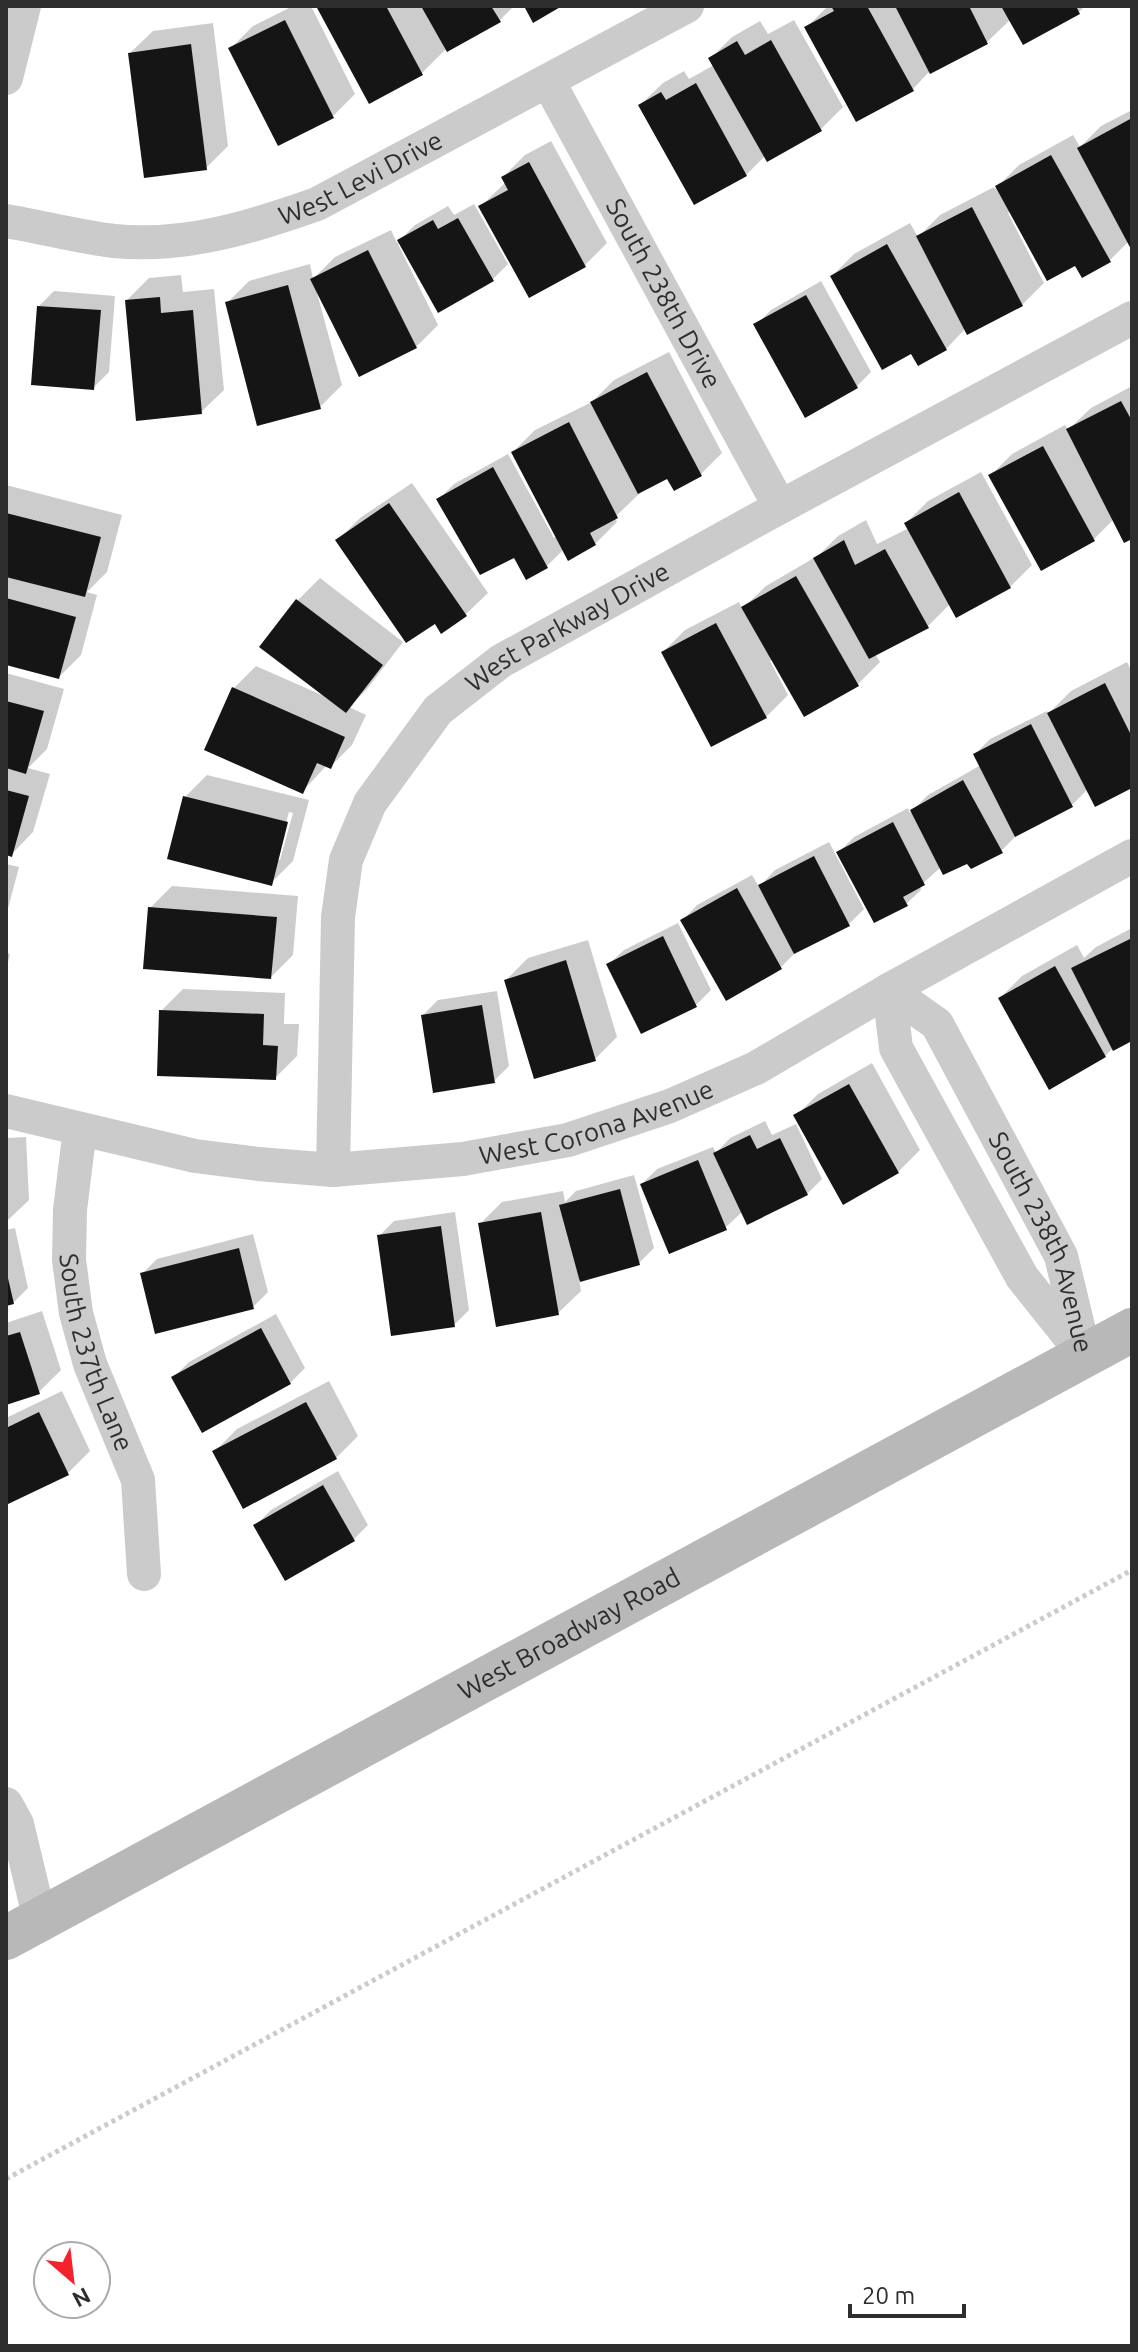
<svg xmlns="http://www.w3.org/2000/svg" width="1138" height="2352" viewBox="0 0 1138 2352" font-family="Ubuntu,sans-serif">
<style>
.shadow{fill:#0003;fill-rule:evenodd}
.building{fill:#151515}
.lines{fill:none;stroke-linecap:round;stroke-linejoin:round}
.path{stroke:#cbcbcb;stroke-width:5;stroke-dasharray:4 4;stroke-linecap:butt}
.minor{stroke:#cbcbcb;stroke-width:34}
.secondary{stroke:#b8b8b8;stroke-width:44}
.labels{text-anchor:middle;stroke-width:8;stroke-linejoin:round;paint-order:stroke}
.street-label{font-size:26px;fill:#2e2e2e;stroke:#fff}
</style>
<rect width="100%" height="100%" fill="#fff"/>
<g class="shadow">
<path d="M293 6H311L355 94 333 116 231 48 253 26Z"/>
<path d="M319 6H514L499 21 447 48 422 73 370 101Z"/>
<path d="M828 6H1085L1079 12 1024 43 1011 19 987 42 929 72 913 89 807 27Z"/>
<path d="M794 20 843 107 821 129 765 156 746 175 640 105 663 83 684 71 689 79 714 65 710 59 732 37 760 21 768 34Z"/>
<path d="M213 23 228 146 206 168 130 53 153 31Z"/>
<path d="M1132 110V247L1129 241 1110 260 1076 263 1011 211 1008 213 1044 283 1022 305 966 328 946 349 912 352 832 276 854 254 910 223 918 237 940 215 994 187 995 189 1019 165 1073 135 1080 147 1101 126Z"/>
<path d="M551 141 607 243 585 265 530 295 481 206 506 182 503 177 525 155Z"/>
<path d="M474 204 508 264 493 279 439 310 401 242 398 244 438 325 416 347 317 293 342 385 320 407 227 303 249 281 310 264 313 279 335 257 391 230 397 243 415 225 448 206 454 215Z"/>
<path d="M181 275 183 292 214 289 224 390 201 412 127 300 149 278Z"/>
<path d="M821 281 871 372 856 387 756 325 771 310Z"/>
<path d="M54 291 115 296 109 372 94 387 39 306Z"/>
<path d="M669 352 722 453 700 475 668 476 638 491 639 494 615 517 617 522 595 544 564 549 546 567 514 556 439 499 454 484 508 454 554 538 557 536 513 452 535 430 592 402 614 380Z"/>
<path d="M1132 386V537L1114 519 1094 539 990 476 1012 454 1065 425 1068 430 1091 408Z"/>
<path d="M981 472 1032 565 1010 587 950 604 928 626 875 654 880 662 858 684 773 659 770 661 788 695 766 717 663 652 685 630 739 602 742 609 766 586 819 555 838 536 866 520 877 544 909 528 906 523 928 501Z"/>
<path d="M412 483 488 593 465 615 435 621 338 540 360 518Z"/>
<path d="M6 485 122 515 107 572 87 592 97 595 81 655 59 677 6 663Z"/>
<path d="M320 578 403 642 367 689 349 707 366 715 352 745 330 767 327 765 302 792 234 688 256 666 324 696 262 646 298 600Z"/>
<path d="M1127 662 1132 672V786L1088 789 1072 805 1015 834 1016 836 1001 851 941 867 920 886 921 890 906 904 839 852 854 837 908 808 910 813 928 795 981 765 975 754 990 739 1047 711 1048 714 1071 691Z"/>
<path d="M6 673 64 689 47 749 28 768 50 774 33 832 11 855 6 853Z"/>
<path d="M207 775 309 800 293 861 271 883 185 797ZM289 812 293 813 280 860H276Z"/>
<path d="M829 842 864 909 849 924 796 952 781 967 683 920 697 905 752 875 759 887 775 870Z"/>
<path d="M6 864 19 867 6 916Z"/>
<path d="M172 886 298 896 293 955 271 977 150 908Z"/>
<path d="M678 923 711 990 696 1005 609 964 624 950Z"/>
<path d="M1132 928V1039L1114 1047 1105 1056 1000 998 1022 976 1077 945 1084 958 1096 947Z"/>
<path d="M588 940 617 1037 595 1059 506 980 528 958Z"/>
<path d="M6 953 10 954 6 971Z"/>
<path d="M183 989 285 993 284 1024H299L297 1056 275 1078 161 1011Z"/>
<path d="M497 991 509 1066 494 1081 423 1015 438 1000Z"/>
<path d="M872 1063 920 1150 898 1172 796 1116 818 1094Z"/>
<path d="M765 1121 772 1135 796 1124 822 1179 807 1194 743 1211 725 1228 642 1184 657 1169 713 1147 716 1153 730 1138Z"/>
<path d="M26 1137 29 1200 6 1222V1138Z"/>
<path d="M634 1175 654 1248 639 1263 579 1280 581 1291 558 1313 480 1224 502 1202 563 1191 565 1202 576 1191Z"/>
<path d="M455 1212 469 1310 454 1325 379 1236 394 1221Z"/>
<path d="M15 1228 28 1288 13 1303 6 1304V1230Z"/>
<path d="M253 1234 268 1292 253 1307 142 1274 157 1259Z"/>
<path d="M42 1311 61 1370 39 1392 6 1403V1323Z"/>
<path d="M276 1314 305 1368 290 1383 174 1377 189 1362Z"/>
<path d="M329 1381 358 1436 336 1458 215 1451 237 1429Z"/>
<path d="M62 1391 90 1451 68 1473 6 1503V1418Z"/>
<path d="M338 1471 368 1525 353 1540 256 1525 271 1510Z"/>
</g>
<g class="building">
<path d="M316 6H386L423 75 369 104Z"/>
<path d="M421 6H491L501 22 447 52Z"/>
<path d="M524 6H562L533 23Z"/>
<path d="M831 6H867L914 91 856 122 804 27 834 11Z"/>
<path d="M895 6H969L988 44 930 74Z"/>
<path d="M1001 6H1076L1080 14 1023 45Z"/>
<path d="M285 20 334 118 278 146 228 48Z"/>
<path d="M771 40 822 131 767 162 708 58 737 41 745 55Z"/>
<path d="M191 44 207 170 144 178 128 53Z"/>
<path d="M696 83 747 176 694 205 638 105 661 92 666 100Z"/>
<path d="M1132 118V251L1077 148Z"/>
<path d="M1051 155 1111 262 1082 278 1075 266 1047 281 995 186Z"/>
<path d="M529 162 586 267 529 298 478 206 508 190 501 177Z"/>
<path d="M972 207 1023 306 967 335 916 236Z"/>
<path d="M458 218 494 281 438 313 397 240 433 220 438 229Z"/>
<path d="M887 244 947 350 918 366 911 354 882 370 830 276Z"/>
<path d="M368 250 417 348 359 377 310 279Z"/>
<path d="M288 285 321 409 257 426 225 302Z"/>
<path d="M806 295 858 388 805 418 753 324Z"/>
<path d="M160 297 161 313 193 310 202 414 136 421 125 300Z"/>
<path d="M37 306 101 310 94 390 31 385Z"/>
<path d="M647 372 702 476 674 491 667 479 638 494 590 402Z"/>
<path d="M1121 401 1132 421V539L1124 543 1066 429Z"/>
<path d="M569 422 618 518 590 533 596 545 568 561 511 452Z"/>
<path d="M1043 446 1095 541 1041 571 988 475Z"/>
<path d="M493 467 548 568 526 580 514 558 480 575 436 499Z"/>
<path d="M959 492 1011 588 956 618 904 523Z"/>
<path d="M389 503 467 616 441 634 435 624 406 643 335 540Z"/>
<path d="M6 513 101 537 85 597 6 577Z"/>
<path d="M844 540 855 565 885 549 929 628 869 659 813 558Z"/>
<path d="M796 576 859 686 804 717 741 607Z"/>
<path d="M6 598 76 617 59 679 6 665Z"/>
<path d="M296 599 383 665 346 713 259 647Z"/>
<path d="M716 623 767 718 711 747 661 652Z"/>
<path d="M1105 683 1132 737V788L1095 807 1047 713Z"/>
<path d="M232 687 345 737 331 769 317 763 303 794 204 750Z"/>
<path d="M6 701 44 711 26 774 6 768Z"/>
<path d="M1031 724 1073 807 1015 837 973 754Z"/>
<path d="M963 780 1003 853 971 869 967 864 943 875 910 810Z"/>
<path d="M6 790 29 796 12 857 6 855Z"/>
<path d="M183 796 288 822 272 886 167 859Z"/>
<path d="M893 822 925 885 903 897 908 906 874 923 836 852Z"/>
<path d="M814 856 850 926 794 954 758 885Z"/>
<path d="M737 888 782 969 726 1001 680 920Z"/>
<path d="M148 907 277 917 271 979 143 969Z"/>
<path d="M663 936 697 1007 641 1034 606 964Z"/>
<path d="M1132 938V1041L1113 1051 1071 968Z"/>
<path d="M566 960 596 1061 534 1079 504 980Z"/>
<path d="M1055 966 1106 1057 1049 1090 998 998Z"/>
<path d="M482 1005 495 1083 433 1093 421 1015Z"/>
<path d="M159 1010 264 1014 263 1045 278 1046 276 1080 157 1076Z"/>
<path d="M849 1084 899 1173 843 1205 793 1115Z"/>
<path d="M750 1135 757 1149 780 1138 808 1195 747 1225 713 1153Z"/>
<path d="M698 1160 727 1230 669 1254 640 1184Z"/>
<path d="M620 1189 640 1265 580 1282 559 1205Z"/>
<path d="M541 1212 559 1315 496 1327 478 1223Z"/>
<path d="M441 1226 455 1327 391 1336 377 1235Z"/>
<path d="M239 1248 254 1309 155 1334 140 1273Z"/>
<path d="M7 1274 14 1304 6 1306V1275Z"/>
<path d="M261 1328 291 1384 202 1433 171 1377Z"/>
<path d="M20 1332 40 1394 6 1405V1336Z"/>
<path d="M306 1402 337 1459 243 1509 212 1451Z"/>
<path d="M39 1412 69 1475 6 1505V1428Z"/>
<path d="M323 1485 355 1541 285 1581 253 1525Z"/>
</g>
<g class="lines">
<path class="path" d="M6 2179 1132 1570"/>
<g class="minor">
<path d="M6 78 24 6"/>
<path id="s1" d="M548 81 780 507"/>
<path id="s2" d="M6 221C42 227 78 237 114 241 185 248 252 227 317 204L687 6"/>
<path id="s3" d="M889 990 937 1024 1061 1256 1085 1355"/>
<path d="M889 990 896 1048 1022 1277 1077 1346"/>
<path id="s4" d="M6 1111 195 1156 258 1164 333 1170 463 1159 568 1140 670 1106 756 1068 889 990 1132 856"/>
<path id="s5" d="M80 1129 70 1210 69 1260 76 1313 90 1364 138 1480 144 1574"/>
<path id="s6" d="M333 1170 338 917 346 860 370 803 438 710 501 661 780 507 1132 318"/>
<path d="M6 1804 17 1824 40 1920"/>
</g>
<path class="secondary" id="s7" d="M6 1938 1132 1330"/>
</g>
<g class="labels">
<g class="street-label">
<text dy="9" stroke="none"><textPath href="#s2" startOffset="368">West Levi Drive</textPath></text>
<text dy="9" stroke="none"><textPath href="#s1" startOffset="242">South 238th Drive</textPath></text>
<text dy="9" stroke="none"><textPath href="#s6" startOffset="642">West Parkway Drive</textPath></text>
<text dy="9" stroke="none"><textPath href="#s4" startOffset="602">West Corona Avenue</textPath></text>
<text dy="9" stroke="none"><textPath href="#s3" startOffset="302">South 238th Avenue</textPath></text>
<text dy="9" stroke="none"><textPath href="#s5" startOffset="228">South 237th Lane</textPath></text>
<text dy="9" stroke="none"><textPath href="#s7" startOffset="640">West Broadway Road</textPath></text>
</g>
</g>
<rect width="1138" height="2352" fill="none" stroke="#2e2e2e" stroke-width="16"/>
<g transform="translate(72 2280) rotate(152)"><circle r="38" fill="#ffffff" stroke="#ababab" stroke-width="2"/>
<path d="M0-6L14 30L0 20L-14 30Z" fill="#f3222d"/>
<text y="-12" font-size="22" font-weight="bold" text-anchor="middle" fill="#2e2e2e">N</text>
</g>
<path d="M850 2304v12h114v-12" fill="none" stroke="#2e2e2e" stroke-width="4"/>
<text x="862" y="2304" font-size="24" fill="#2e2e2e" stroke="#ffffff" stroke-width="6" paint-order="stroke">20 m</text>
</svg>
